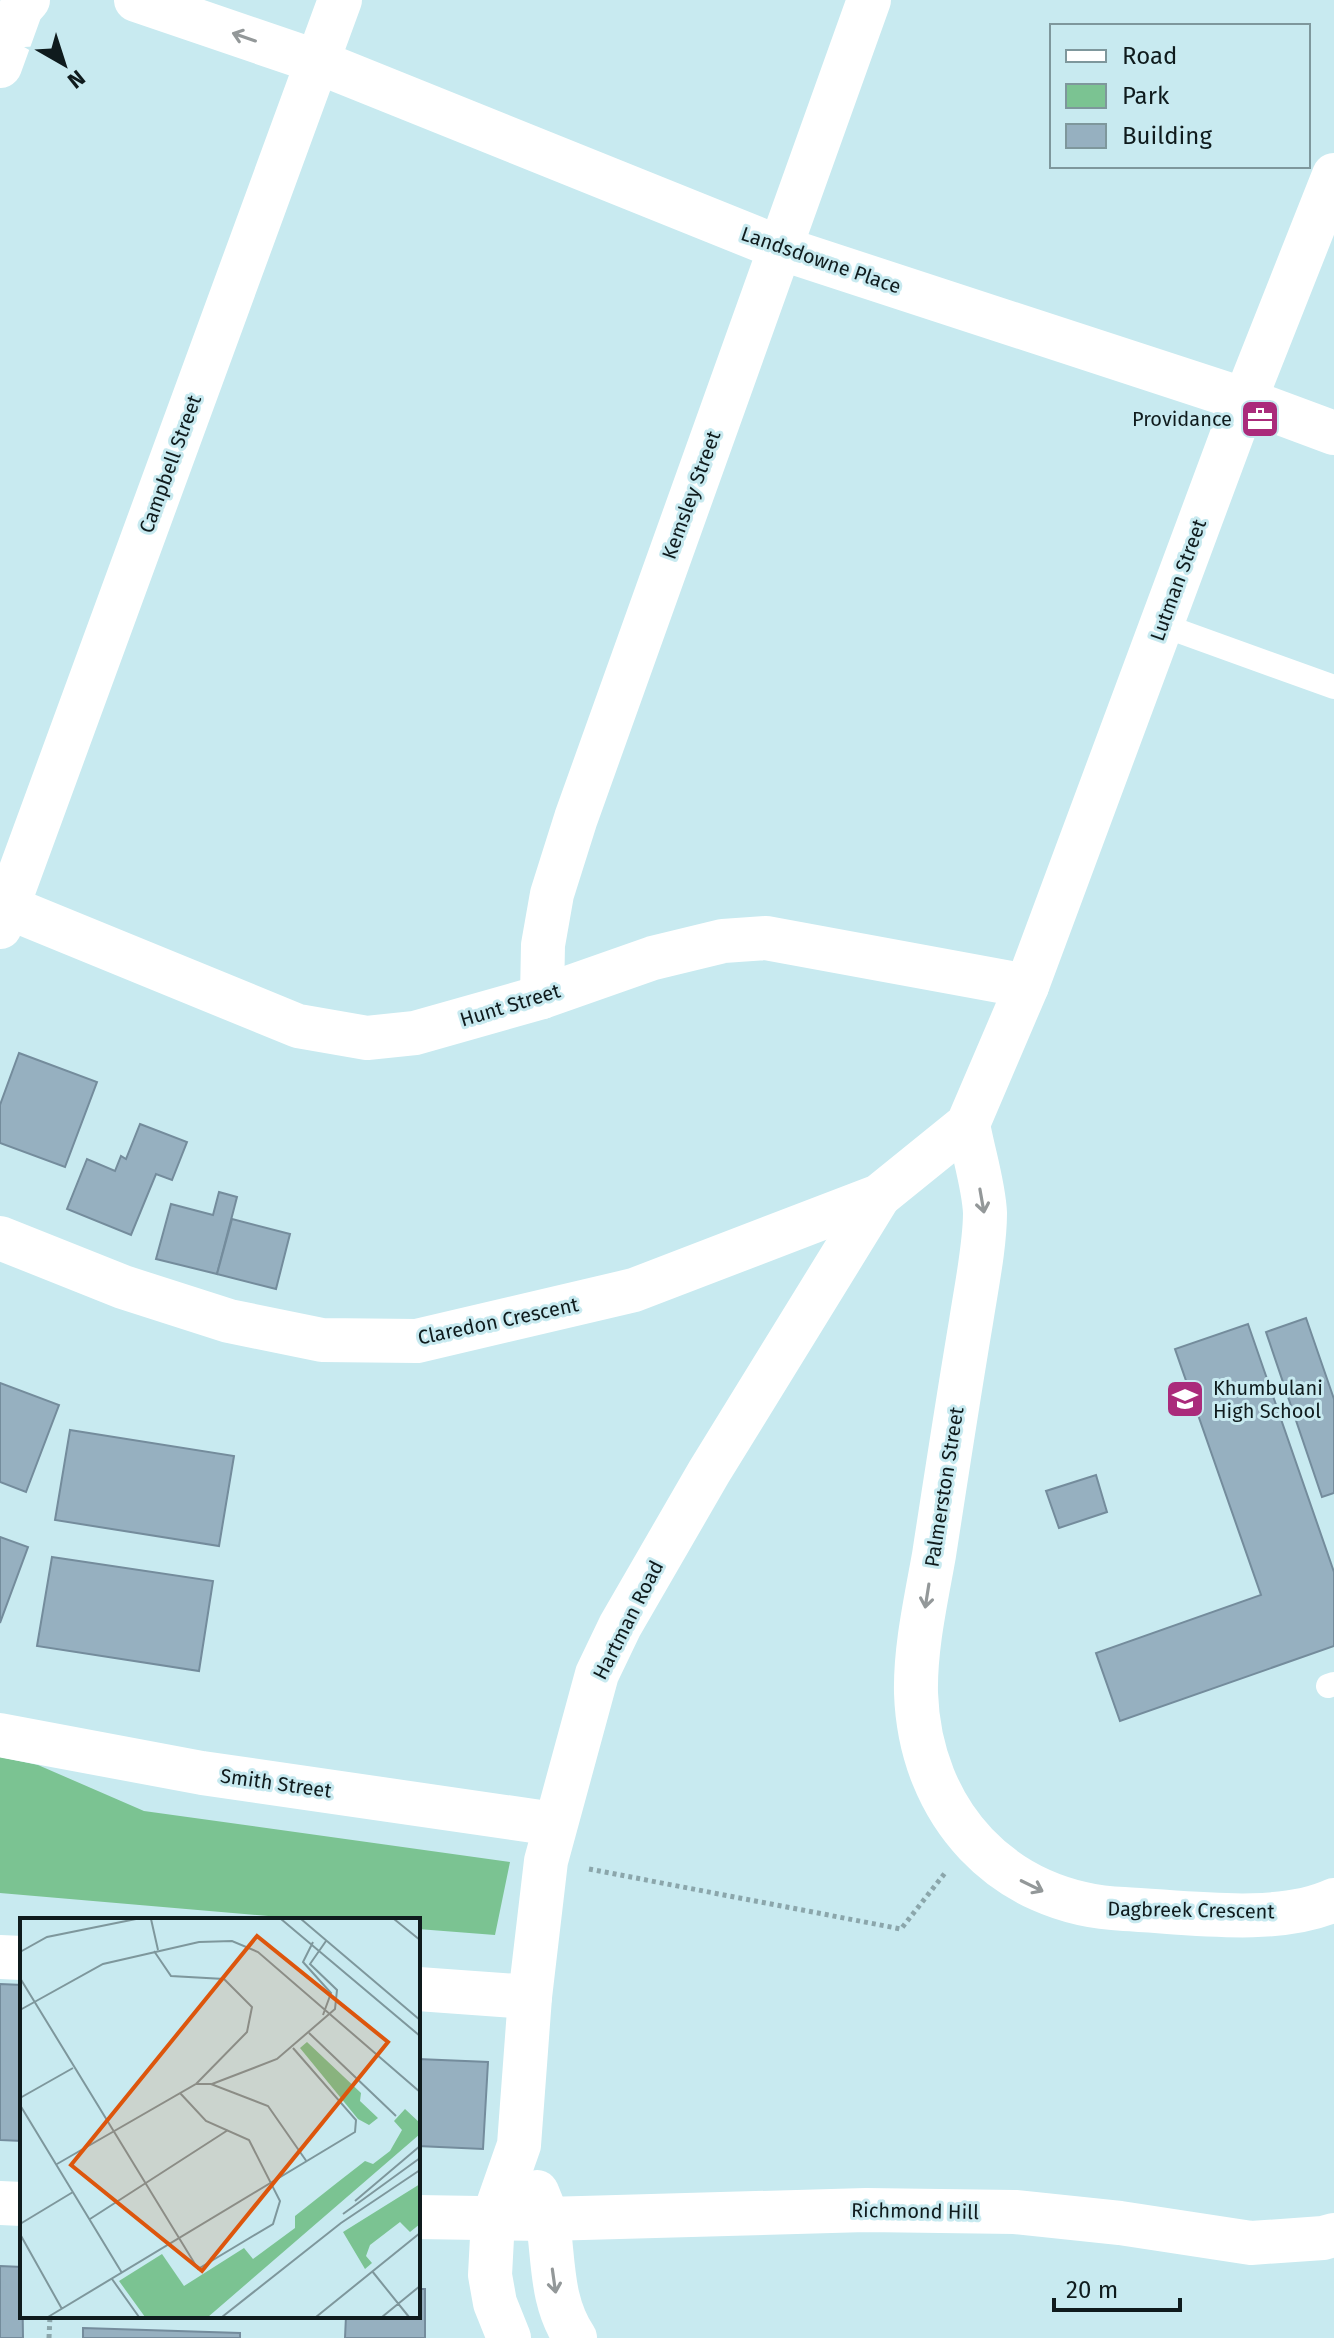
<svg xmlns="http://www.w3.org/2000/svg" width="1334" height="2338" viewBox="0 0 1334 2338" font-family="'Fira Sans',sans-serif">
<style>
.green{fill:#7bc392}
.building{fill:#96b0c0;stroke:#748c9c;stroke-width:2}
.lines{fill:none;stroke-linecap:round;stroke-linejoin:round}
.path{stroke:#8ba6ab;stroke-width:5;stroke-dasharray:4 4;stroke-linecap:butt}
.lane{stroke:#fff;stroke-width:24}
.street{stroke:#fff;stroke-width:44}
.oneway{stroke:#939899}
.labels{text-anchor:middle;stroke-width:6;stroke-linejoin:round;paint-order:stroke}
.street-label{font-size:20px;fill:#0f1b1d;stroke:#c8eaf0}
.poi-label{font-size:20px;fill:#0f1b1d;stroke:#c8eaf0;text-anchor:end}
.inset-road{fill:none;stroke:#7e979c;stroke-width:2}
.view{fill:#dd560d;fill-opacity:0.15;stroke:#dd560d;stroke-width:4}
.inset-edge{fill:none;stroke:#0f1b1d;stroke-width:4}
</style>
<rect width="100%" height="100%" fill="#c8eaf0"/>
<path class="green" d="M0 1757 38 1765 144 1811 510 1862 495 1935 418 1929V1920H314L0 1893Z"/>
<g class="building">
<path d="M19 1053 97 1082 65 1167 0 1143V1105Z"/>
<path d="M140 1124 187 1142 172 1180 156 1174 131 1235 67 1209 87 1159 115 1171 121 1156 126 1159Z"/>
<path d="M219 1192 237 1197 217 1274 156 1259 171 1204 213 1215Z"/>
<path d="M232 1219 290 1234 276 1289 217 1274Z"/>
<path d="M1306 1318 1334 1399V1493L1322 1497 1266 1332Z"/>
<path d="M1248 1324 1334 1572V1646L1120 1721 1096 1653 1261 1595 1175 1349Z"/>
<path d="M0 1383 59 1405 26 1492 0 1482Z"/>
<path d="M70 1430 234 1456 219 1546 55 1520Z"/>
<path d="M1096 1475 1107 1512 1059 1528 1046 1491Z"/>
<path d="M0 1537 28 1547 0 1623Z"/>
<path d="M52 1557 213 1581 199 1671 37 1646Z"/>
<path d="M0 1984 22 1985V2141L0 2140Z"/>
<path d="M418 2059 488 2062 483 2149 418 2146Z"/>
<path d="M0 2266 22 2267 23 2338H0Z"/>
<path d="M418 2289H425V2338H345L346 2316H418Z"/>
<path d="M83 2328 240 2333V2338H83Z"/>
</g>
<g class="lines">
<g class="path">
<path d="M589 1869 901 1929 945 1873"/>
<path d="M49 2338 50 2316"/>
</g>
<g class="lane">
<path d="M1162 625 1334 687"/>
<path d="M1328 1686 1334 1684"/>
</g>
<g class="street">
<path d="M136 0 318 62 780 248 1245 400 1334 433"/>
<path d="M0 66 21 8 28 0"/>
<path d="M0 904 298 1026 367 1038 415 1033 542 997 653 958 723 941 766 938 1027 986"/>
<path d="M0 927 340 0"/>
<path d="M542 997 543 945 552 894 576 818 869 0"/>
<path d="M968 1124C973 1152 984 1186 985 1213 985 1246 976 1289 971 1322 958 1399 946 1477 934 1555 926 1600 915 1648 916 1693 920 1813 1003 1904 1124 1909 1186 1912 1277 1926 1334 1900"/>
<path d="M0 1238 123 1287 229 1321 322 1340 417 1341 634 1290 879 1196 968 1124 1027 986 1245 400 1334 175"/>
<path d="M0 1735 202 1773 554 1824"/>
<path d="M0 1957 22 1958"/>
<path d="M418 1989 530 1997"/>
<path d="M537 2192C541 2202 546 2212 548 2222 554 2263 551 2302 575 2338"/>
<path d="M0 2203 22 2204"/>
<path d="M418 2217 547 2219 866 2210 1015 2212 1120 2223 1251 2243 1323 2238 1334 2235"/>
<path d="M509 2338 495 2303 490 2275 493 2219 519 2145 530 1997 546 1861 597 1674 620 1626 709 1472 879 1196"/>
</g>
</g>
<defs><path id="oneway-shaft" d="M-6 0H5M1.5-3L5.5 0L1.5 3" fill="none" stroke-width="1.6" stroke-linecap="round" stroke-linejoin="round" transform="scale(2)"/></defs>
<g class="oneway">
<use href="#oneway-shaft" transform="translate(244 37) rotate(-161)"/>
<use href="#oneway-shaft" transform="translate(982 1201) rotate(80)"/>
<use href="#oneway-shaft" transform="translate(927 1596) rotate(99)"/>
<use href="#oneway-shaft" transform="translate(1032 1886) rotate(26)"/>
<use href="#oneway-shaft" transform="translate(554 2281) rotate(82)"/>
</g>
<defs>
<g id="office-square" transform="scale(2)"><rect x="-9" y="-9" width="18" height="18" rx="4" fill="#aa2b7b" stroke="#c8eaf0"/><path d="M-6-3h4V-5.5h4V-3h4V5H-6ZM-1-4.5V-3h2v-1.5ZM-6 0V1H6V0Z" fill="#fff"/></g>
<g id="school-square" transform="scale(2)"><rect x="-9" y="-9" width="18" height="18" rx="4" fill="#aa2b7b" stroke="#c8eaf0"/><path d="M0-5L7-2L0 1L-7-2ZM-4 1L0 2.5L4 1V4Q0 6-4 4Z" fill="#fff"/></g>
</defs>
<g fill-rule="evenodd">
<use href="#office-square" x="1260" y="419"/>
<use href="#school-square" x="1185" y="1399"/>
</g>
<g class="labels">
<g class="street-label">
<text transform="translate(821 260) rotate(19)" y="7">Landsdowne Place</text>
<text transform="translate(170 464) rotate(-70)" y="7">Campbell Street</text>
<text transform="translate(691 495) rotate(-70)" y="7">Kemsley Street</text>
<text transform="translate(1178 580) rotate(-70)" y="7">Lutman Street</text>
<text transform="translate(510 1005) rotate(-17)" y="7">Hunt Street</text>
<text transform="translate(498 1321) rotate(-12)" y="7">Claredon Crescent</text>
<text transform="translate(944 1487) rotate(-81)" y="7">Palmerston Street</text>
<text transform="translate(628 1620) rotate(-63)" y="7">Hartman Road</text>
<text transform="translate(276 1783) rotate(8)" y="7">Smith Street</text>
<text transform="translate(1191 1910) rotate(1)" y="7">Dagbreek Crescent</text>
<text transform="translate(915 2211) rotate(1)" y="7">Richmond Hill</text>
</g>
<g class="poi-label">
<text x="1232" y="426">Providance</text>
<text x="1213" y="1395" text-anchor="start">Khumbulani<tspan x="1213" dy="23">High School</tspan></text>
</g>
</g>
<g transform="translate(20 1918)">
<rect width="400" height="400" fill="#c8eaf0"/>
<path d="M287 124 341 175 340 183 358 200 349 207 338 201 280 130ZM385 191 400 205V216L188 399H125L99 363 142 336 164 368 224 330 233 341 275 310V298L318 264 345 243 353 246 370 233 382 212 374 203ZM400 266V306L390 314 380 304 350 327 346 338 352 345 345 351 323 314Z" fill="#7bc392"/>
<path class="inset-road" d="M131 1 138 32M261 1 400 118M281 1 400 102M374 1 400 22M293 24 283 44 311 75 303 97M134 33 151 58 204 61 232 89 227 114 176 166M0 34 27 19 116 1M0 60 178 351 253 306 260 283 229 222 186 203 160 175M0 92 83 46 179 24 212 23 238 34 400 174M289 115 376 198M192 166 257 141 315 91 317 72 290 46 306 23M0 180 53 150M0 187 102 355M37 246 176 166H191L248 188 287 244M335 283 400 228M323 296 400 240M70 301 208 212M0 306 53 274M0 316 42 391M352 353 389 399M92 361 119 399M28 399 335 214 336 202 273 130M202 399 321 305 400 252M296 399 400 315M362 399 400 368"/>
<path class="view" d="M237 18 368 124 182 353 51 247Z"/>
<rect width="400" height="400" class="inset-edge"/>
</g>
<rect x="1050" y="24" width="260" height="144" fill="#c8eaf0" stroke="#7e979c" stroke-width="2"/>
<rect x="1066" y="50" width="40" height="12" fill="#ffffff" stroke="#7e979c" stroke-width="2"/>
<text x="1122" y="64" font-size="24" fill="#0f1b1d">Road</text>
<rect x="1066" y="84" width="40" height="24" fill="#7bc392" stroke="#7e979c" stroke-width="2"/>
<text x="1122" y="104" font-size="24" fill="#0f1b1d">Park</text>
<rect x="1066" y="124" width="40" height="24" fill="#96b0c0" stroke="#7e979c" stroke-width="2"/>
<text x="1122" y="144" font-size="24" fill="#0f1b1d">Building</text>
<g transform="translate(64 64) rotate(141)" stroke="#c8eaf0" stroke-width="6" paint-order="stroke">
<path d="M0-6L14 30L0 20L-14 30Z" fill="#0f1b1d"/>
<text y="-12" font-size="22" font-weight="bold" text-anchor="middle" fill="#0f1b1d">N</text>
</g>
<path d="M1054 2298v12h126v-12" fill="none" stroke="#0f1b1d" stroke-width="4"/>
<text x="1066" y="2298" font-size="24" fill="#0f1b1d" stroke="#c8eaf0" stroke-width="6" paint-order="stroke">20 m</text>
</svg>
